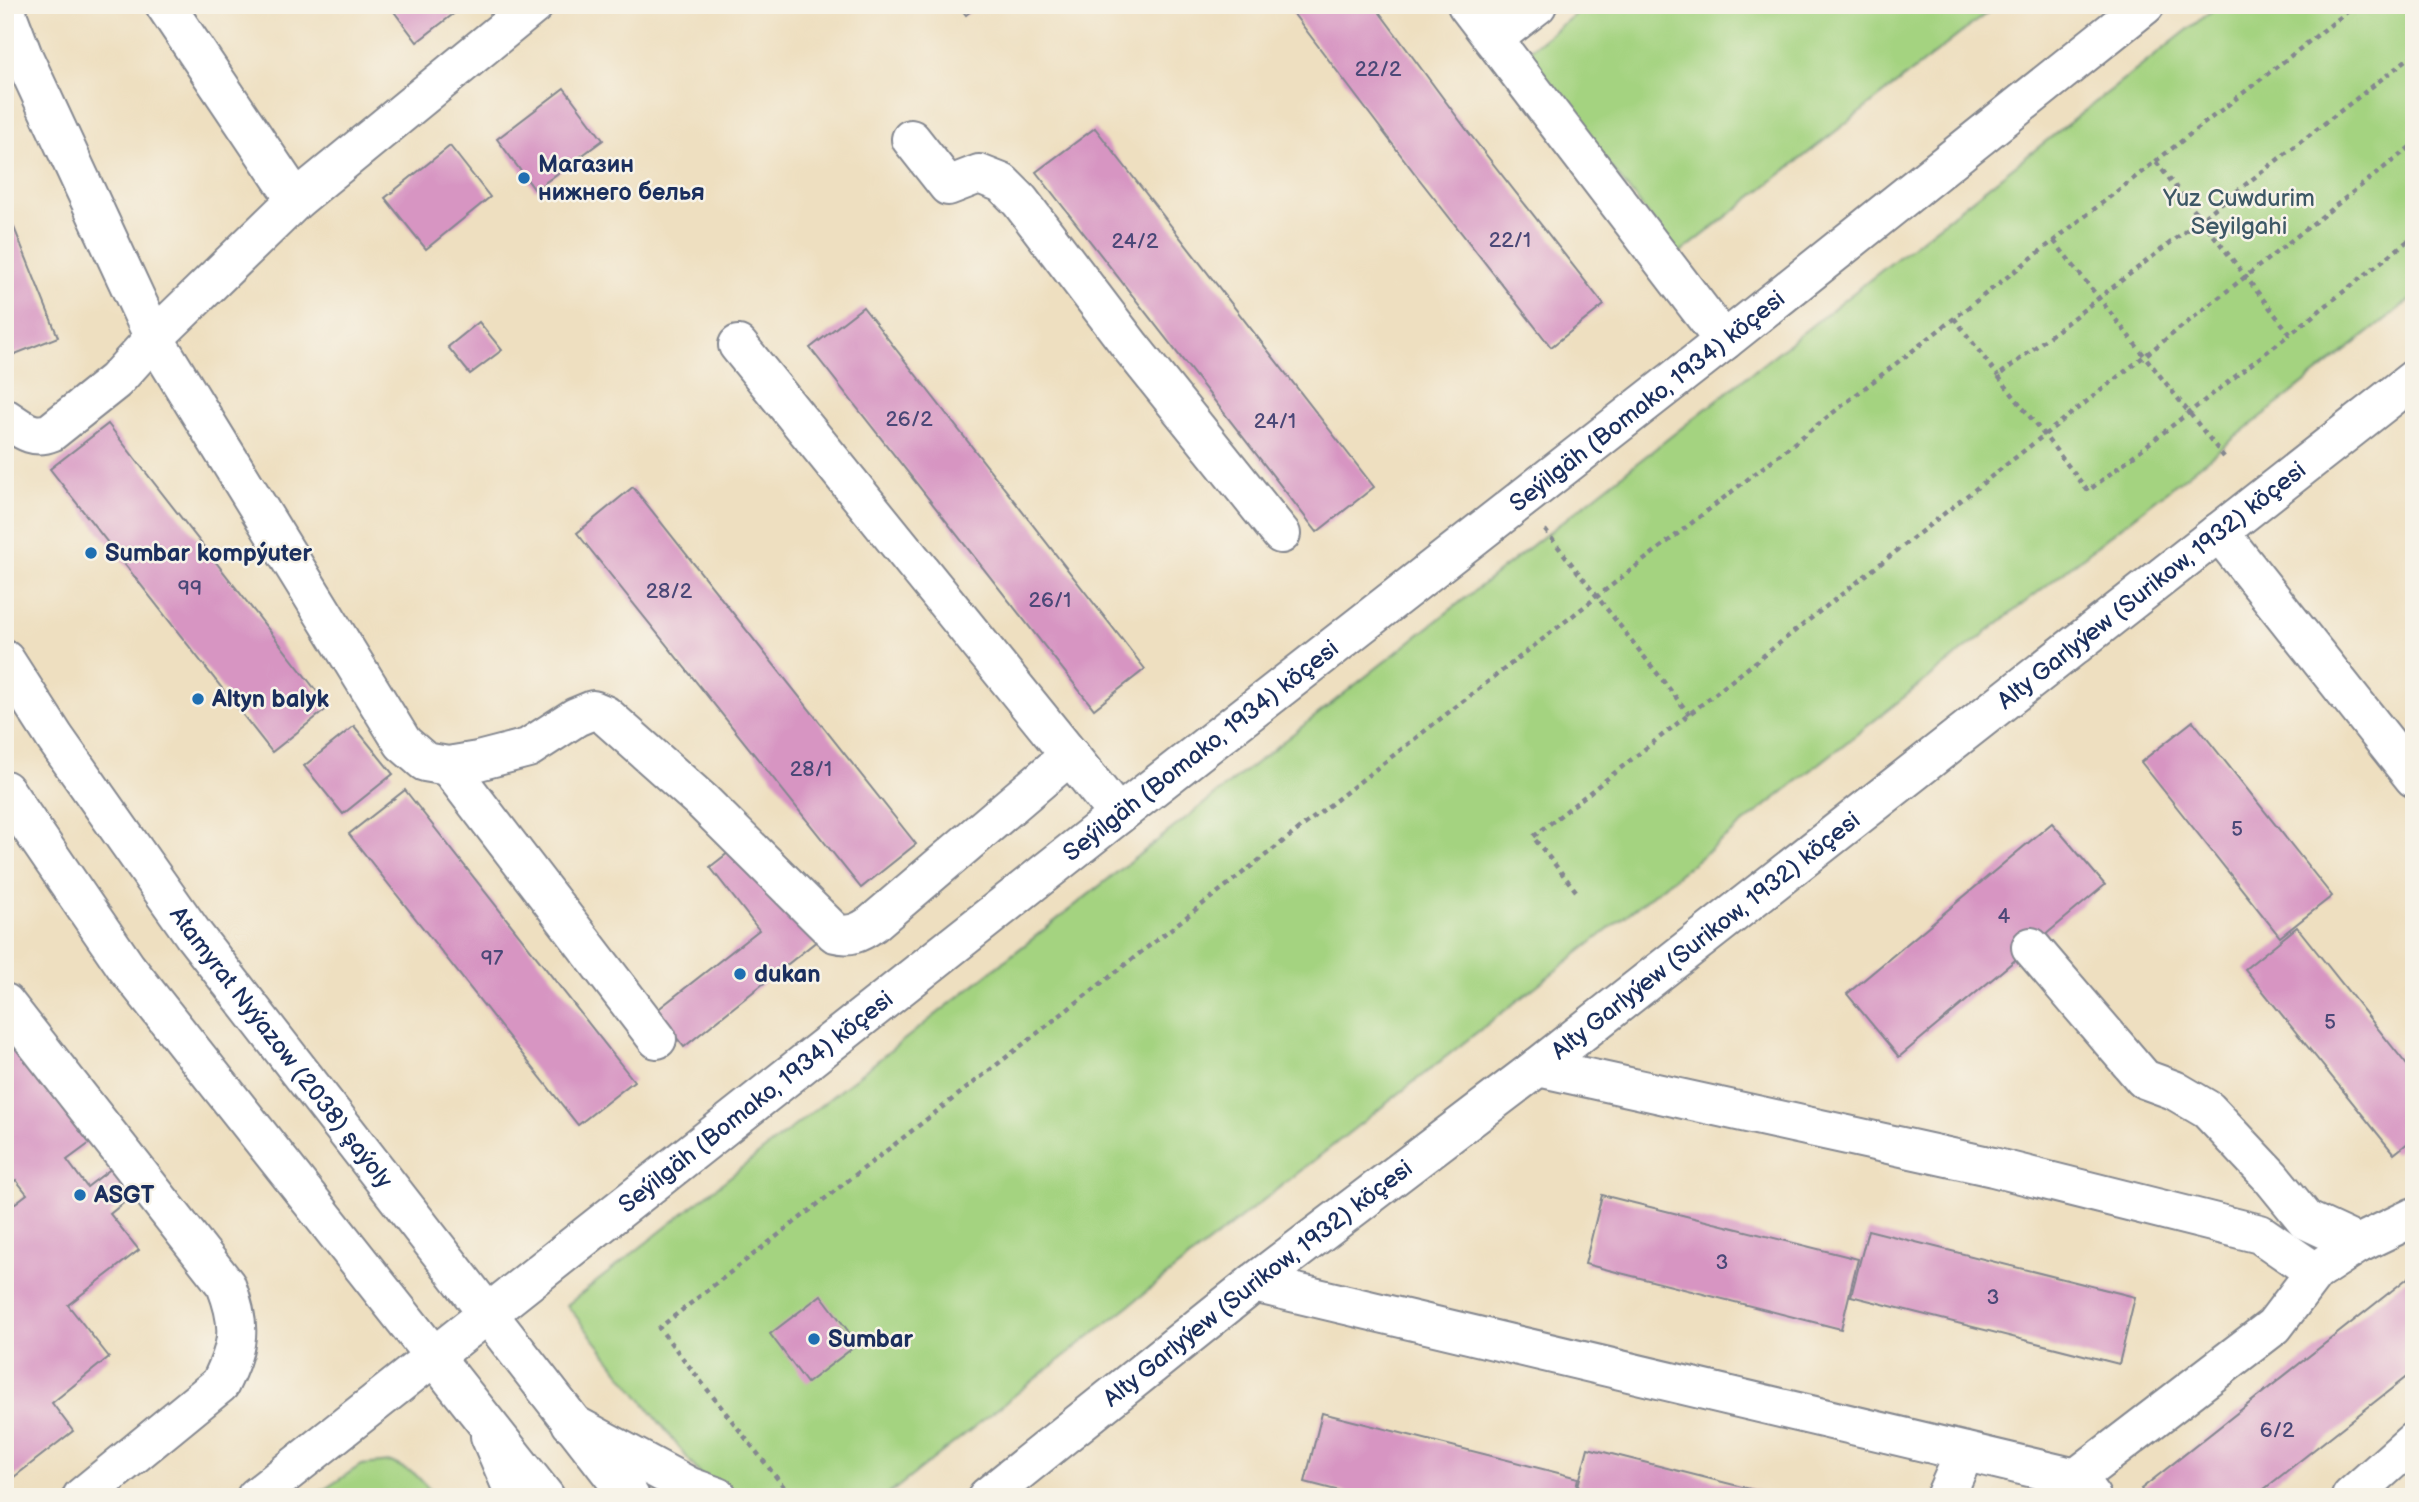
<svg xmlns="http://www.w3.org/2000/svg" width="2419" height="1502" viewBox="0 0 2419 1502" font-family="'Balsamiq Sans',sans-serif">
<style>
.green{fill:#a4d380;stroke:#60816f;stroke-width:2}
.building{fill:#d795c2}
.lines{fill:none;stroke-linecap:round;stroke-linejoin:round}
.minor-casing{stroke:#84878f;stroke-width:42}
.major-casing{stroke:#84878f;stroke-width:42}
.path{stroke:#84878f;stroke-width:4.5;stroke-dasharray:5 5;stroke-linecap:butt}
.minor{stroke:#fff;stroke-width:38}
.major{stroke:#fff;stroke-width:38}
.poi-dot{fill:#1f6fb2;stroke:#f7f3e8;stroke-width:2.5}
.labels{text-anchor:middle;stroke-width:5;stroke-linejoin:round;paint-order:stroke}
.number-label{font-size:21px;fill:#4a4877}
.poi-label{font-size:24px;font-weight:bold;fill:#1b2f5e;stroke:#f7f3e8;text-anchor:start}
.park-label{font-size:24px;fill:#3d5866;stroke:#f7f3e8}
.street-label{font-size:24px;fill:#1b2f5e;stroke:#f7f3e8}
</style>
<rect width="100%" height="100%" fill="#f7f3e8"/>
<filter id="ink" filterUnits="userSpaceOnUse"><feTurbulence type="fractalNoise" baseFrequency=".0143" numOctaves="2"/><feDisplacementMap in="SourceGraphic" scale="14" xChannelSelector="R" yChannelSelector="G"/><feConvolveMatrix kernelMatrix="1 2 1 2 8 2 1 2 1" color-interpolation-filters="sRGB"/></filter>
<filter id="wash" filterUnits="userSpaceOnUse"><feTurbulence type="fractalNoise" baseFrequency=".00686" numOctaves="4" result="noise"/><feDisplacementMap in="SourceGraphic" scale="28" xChannelSelector="R" yChannelSelector="G"/><feGaussianBlur stdDeviation="1.57" result="paint"/><feColorMatrix in="noise" values="0 0 0 0 0 0 0 0 0 0 0 0 0 0 0 0 0 1.4 0 .05"/><feComposite in="paint" operator="in"/></filter>
<g filter="url(#wash)">
<rect width="100%" height="100%" fill="#eedfc0"/>
<g class="green">
<path d="M1587 5H1997L1679 254 1523 55Z"/>
<path d="M2219 5H2414V297L885 1497H718L567 1305Z"/>
<path d="M391 1462 414 1473 437 1497H313L361 1465Z"/>
</g>
<g id="blocks">
<g class="building">
<path d="M389 5H465L417 42Z"/>
<path d="M958 5H978L966 15Z"/>
<path d="M1287 5H1374L1469 133 1604 305 1551 347 1416 175Z"/>
<path d="M564 88 603 140 535 190 497 139Z"/>
<path d="M1095 128 1374 487 1317 532 1036 172Z"/>
<path d="M450 146 490 197 426 249 385 198Z"/>
<path d="M5 205 58 337 5 358Z"/>
<path d="M863 307 1145 669 1094 709 810 348Z"/>
<path d="M479 322 502 350 470 374 448 347Z"/>
<path d="M108 424 329 707 272 752 50 469Z"/>
<path d="M633 487 916 844 861 888 577 533Z"/>
<path d="M2193 721 2332 896 2280 937 2141 762Z"/>
<path d="M354 726 393 774 343 814 304 766Z"/>
<path d="M405 790 634 1081 578 1125 349 834Z"/>
<path d="M2052 823 2105 885 1899 1057 1847 994Z"/>
<path d="M746 839 823 936 684 1047 656 1011 759 930 710 867Z"/>
<path d="M2297 927 2414 1074V1138L2394 1154 2245 969Z"/>
<path d="M5 1035 90 1143 67 1160 87 1187 112 1168 133 1195 110 1214 139 1250 68 1305 109 1357 52 1403 73 1431 5 1484V1211L27 1194 16 1180 5 1188Z"/>
<path d="M1602 1195 1858 1259 1841 1329 1585 1264Z"/>
<path d="M1868 1230 2135 1297 2119 1364 1851 1296Z"/>
<path d="M2414 1273V1371L2254 1497H2147L2141 1489Z"/>
<path d="M821 1295 858 1344 807 1383 770 1334Z"/>
<path d="M1322 1413 1578 1478 1574 1497H1363L1305 1482Z"/>
<path d="M1588 1448 1778 1496V1497H1575Z"/>
</g>
</g>
</g>
<g filter="url(#ink)">
<use href="#blocks" fill-opacity="0" stroke="#84878f" stroke-width="2"/>
<g class="lines">
<g class="minor-casing">
<g id="minor">
<path d="M165 5 296 200"/>
<path d="M1467 5 1724 341"/>
<path d="M5 9 23 56 154 338 403 743 425 762 448 766 478 761 528 748 576 717 593 710 605 715 703 802 835 933C850 937 859 933 872 924L1070 755"/>
<path d="M1493 39 1537 5"/>
<path d="M911 139 948 186 979 174 1002 183 1020 201 1131 347 1281 534"/>
<path d="M738 345 1118 815"/>
<path d="M5 418C21 428 32 440 51 432L115 381 154 338 296 200 534 5"/>
<path d="M2219 532 2414 778"/>
<path d="M448 766 657 1039"/>
<path d="M2031 947 2144 1079 2174 1090 2208 1110 2271 1177 2306 1220 2358 1244"/>
<path d="M5 1003 226 1285C242 1326 239 1346 220 1384L82 1497"/>
<path d="M1538 1067 1993 1167 2260 1234 2315 1272"/>
<path d="M1254 1283 2076 1478 2091 1497"/>
<path d="M571 1423 690 1487 718 1497"/>
<path d="M490 1436 516 1497"/>
<path d="M2076 1478 2274 1326 2315 1272 2358 1244 2414 1217"/>
<path id="s1" d="M256 1497 1118 815 1724 341 2145 5"/>
<path id="s2" d="M987 1497 1254 1283 1538 1067 2414 379"/>
<path d="M1945 1497 1965 1452"/>
<path d="M2351 1497 2414 1441"/>
</g>
</g>
<g class="major-casing">
<g id="major">
<path id="s3" d="M5 660 55 738 193 934 630 1497"/>
<path d="M5 790 126 967 545 1497"/>
</g>
</g>
<g class="path">
<path d="M2414 54 2201 219 2290 334 2414 236"/>
<path d="M2156 162 2201 219 1998 376 2088 491 2290 334"/>
<path d="M2054 241 2224 457"/>
<path d="M1954 318 1998 376"/>
<path d="M1545 530 1689 714"/>
<path d="M1576 891 1533 837 2414 144"/>
<path d="M784 1487 659 1328 2356 5"/>
</g>
<use href="#minor" class="minor"/>
<use href="#major" class="major"/>
</g>
</g>
<g class="poi-dot">
<circle cx="524" cy="178" r="7"/>
<circle cx="91" cy="553" r="7"/>
<circle cx="198" cy="699" r="7"/>
<circle cx="740" cy="974" r="7"/>
<circle cx="80" cy="1195" r="7"/>
<circle cx="814" cy="1339" r="7"/>
</g>
<g class="labels">
<g class="number-label">
<text x="1378" y="76">22/2</text>
<text x="1510" y="247">22/1</text>
<text x="1135" y="248">24/2</text>
<text x="909" y="426">26/2</text>
<text x="1275" y="428">24/1</text>
<text x="190" y="595">99</text>
<text x="669" y="598">28/2</text>
<text x="1050" y="607">26/1</text>
<text x="811" y="776">28/1</text>
<text x="2237" y="836">5</text>
<text x="2004" y="923">4</text>
<text x="492" y="965">97</text>
<text x="2330" y="1029">5</text>
<text x="1722" y="1269">3</text>
<text x="1993" y="1304">3</text>
<text x="2277" y="1437">6/2</text>
</g>
<g class="poi-label">
<text x="538" y="172">Магазин<tspan x="538" dy="28">нижнего белья</tspan></text>
<text x="105" y="561">Sumbar kompýuter</text>
<text x="212" y="707">Altyn balyk</text>
<text x="754" y="982">dukan</text>
<text x="94" y="1203">ASGT</text>
<text x="828" y="1347">Sumbar</text>
</g>
<g class="park-label">
<text x="2239" y="206">Yuz Cuwdurim<tspan x="2239" dy="28">Seyilgahi</tspan></text>
</g>
<g class="street-label">
<text dy="8" stroke="none"><textPath href="#s1" startOffset="1771">Seýilgäh (Bomako, 1934) köçesi</textPath></text>
<text dy="8" stroke="none"><textPath href="#s2" startOffset="1479">Alty Garlyýew (Surikow, 1932) köçesi</textPath></text>
<text dy="8" stroke="none"><textPath href="#s1" startOffset="1204">Seýilgäh (Bomako, 1934) köçesi</textPath></text>
<text dy="8" stroke="none"><textPath href="#s2" startOffset="912">Alty Garlyýew (Surikow, 1932) köçesi</textPath></text>
<text dy="8" stroke="none"><textPath href="#s3" startOffset="476">Atamyrat Nyýazow (2038) şaýoly</textPath></text>
<text dy="8" stroke="none"><textPath href="#s1" startOffset="637">Seýilgäh (Bomako, 1934) köçesi</textPath></text>
<text dy="8" stroke="none"><textPath href="#s2" startOffset="345">Alty Garlyýew (Surikow, 1932) köçesi</textPath></text>
</g>
</g>
<rect width="2419" height="1502" fill="none" stroke="#f7f3e8" stroke-width="28"/>
</svg>
